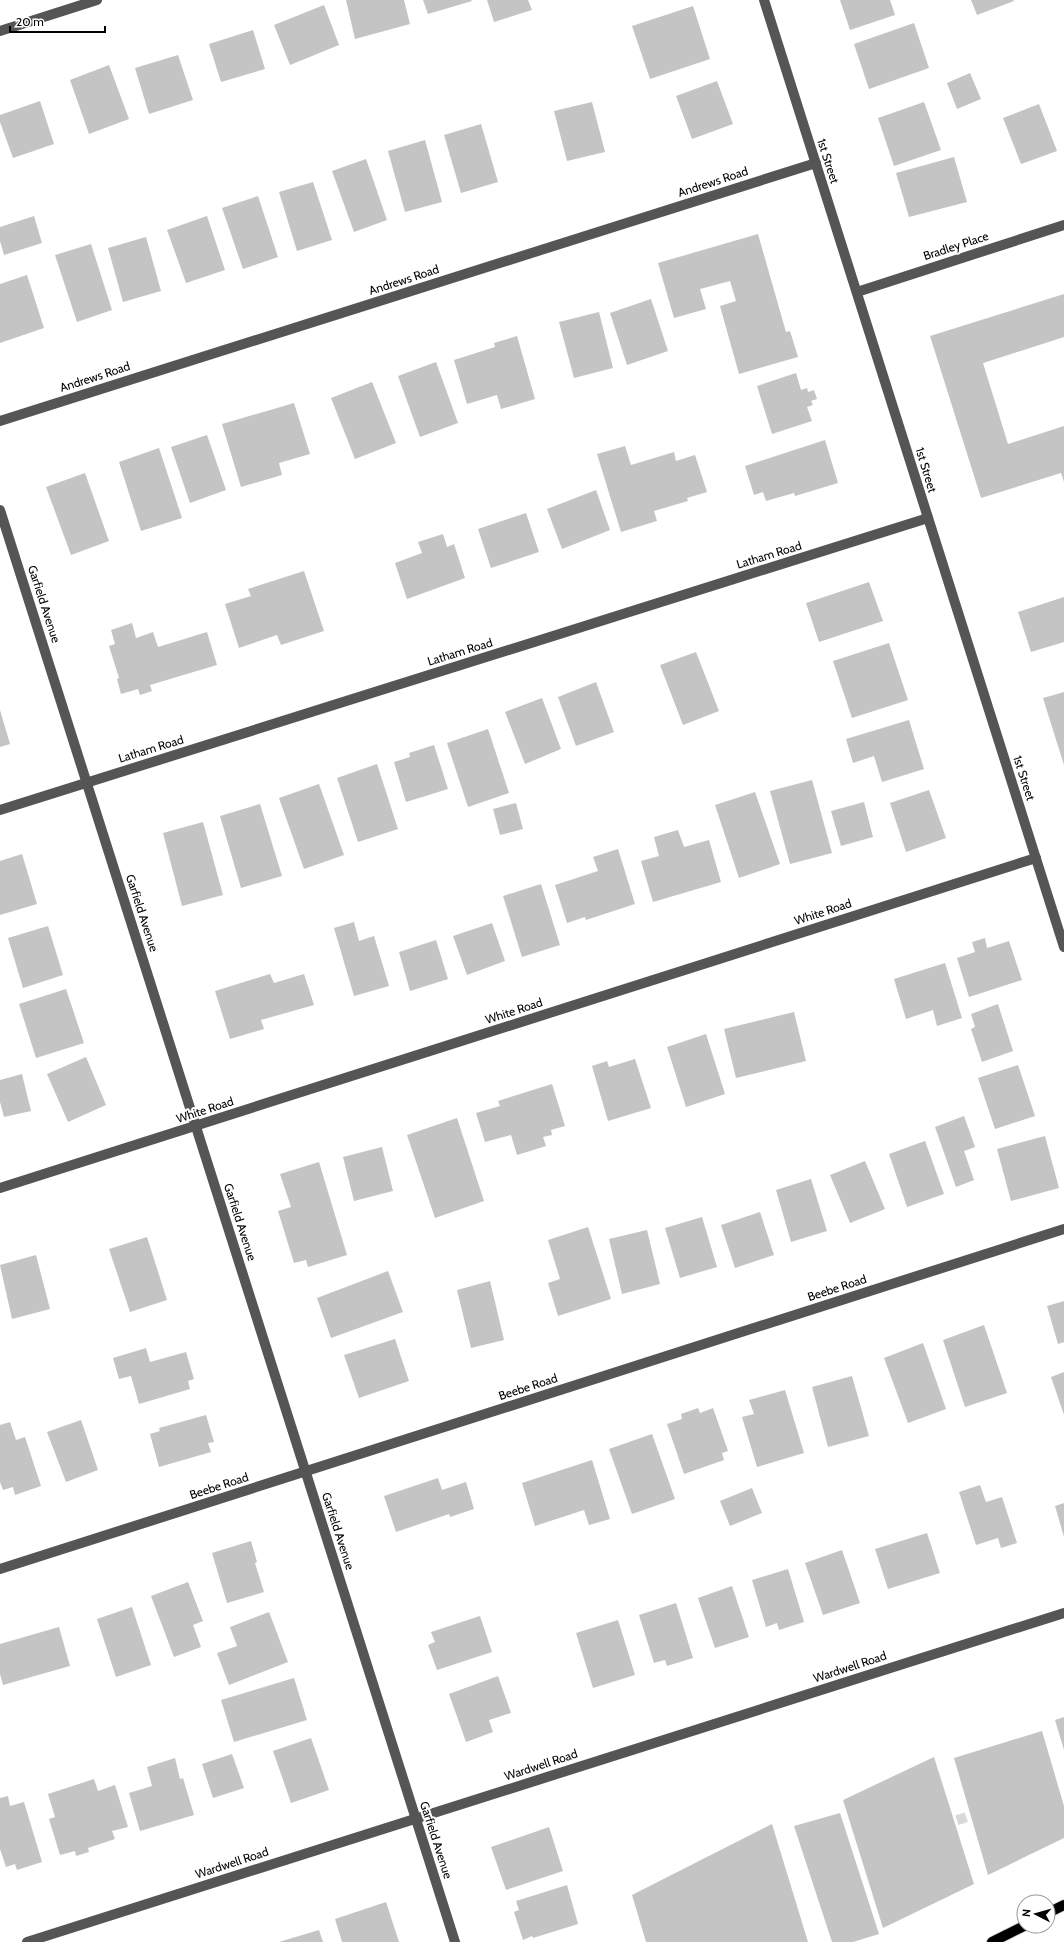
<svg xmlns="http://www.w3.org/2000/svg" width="1064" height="1942" viewBox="0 0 1064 1942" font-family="Cabin,sans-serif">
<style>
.building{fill:#c4c4c4}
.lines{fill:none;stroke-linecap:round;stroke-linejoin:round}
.minor-tunnel{stroke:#d9d9d9;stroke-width:10;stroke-dasharray:10 5;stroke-linecap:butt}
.major-casing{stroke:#dbdbdb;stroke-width:12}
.minor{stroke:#555;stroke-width:10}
.major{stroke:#000;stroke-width:10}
.labels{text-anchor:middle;stroke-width:4;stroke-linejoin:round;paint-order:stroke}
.street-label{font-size:12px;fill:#000;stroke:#fff}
</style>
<rect width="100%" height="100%" fill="#fff"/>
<g class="building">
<path d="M346 0H404L410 24 355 39Z"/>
<path d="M423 0H471L472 1 428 14Z"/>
<path d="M487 0H528L532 10 494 22Z"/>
<path d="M840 0H890L895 15 850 30Z"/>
<path d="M971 0H1013L1014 1 977 15Z"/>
<path d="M324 5 339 45 290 65 274 25Z"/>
<path d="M693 6 710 59 650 79 632 26Z"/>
<path d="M914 23 929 68 869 89 854 44Z"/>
<path d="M253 30 265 69 221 82 209 44Z"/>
<path d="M178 55 193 100 149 114 135 68Z"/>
<path d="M109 65 129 119 89 134 70 80Z"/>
<path d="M970 73 981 99 957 109 947 83Z"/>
<path d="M717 81 733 124 692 139 676 96Z"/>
<path d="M40 101 54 144 13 158 0 122V115Z"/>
<path d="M592 102 605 152 567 161 554 111Z"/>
<path d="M924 102 941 150 894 166 878 118Z"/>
<path d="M1039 104 1057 151 1021 164 1003 118Z"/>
<path d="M481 124 498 182 461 193 444 135Z"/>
<path d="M425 140 442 202 405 212 388 151Z"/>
<path d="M954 157 967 202 909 217 896 173Z"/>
<path d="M366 159 387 220 354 232 332 171Z"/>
<path d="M313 182 332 240 297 251 279 192Z"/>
<path d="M258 196 278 257 243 269 222 208Z"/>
<path d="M34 216 42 243 4 255 0 241V227Z"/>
<path d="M207 216 225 270 186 283 167 230Z"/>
<path d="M758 234 786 332 790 331 798 357 739 374 720 306 736 301 730 281 700 289 706 309 674 318 658 263Z"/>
<path d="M146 237 161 291 123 302 108 248Z"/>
<path d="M91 244 112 310 77 322 55 255Z"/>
<path d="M27 275 44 328 0 343V284Z"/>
<path d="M1064 294V337L983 363 1008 444 1064 426V482L1061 473 981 498 930 336Z"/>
<path d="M651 299 668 351 627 365 610 313Z"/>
<path d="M599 312 613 368 574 378 559 322Z"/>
<path d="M517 336 535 399 501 409 497 395 467 404 454 360 495 347 494 343Z"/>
<path d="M436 362 458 423 420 437 398 376Z"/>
<path d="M796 373 801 390 807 388 808 392 814 390 817 399 811 401 813 405 807 407 812 421 772 434 757 386Z"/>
<path d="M372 382 396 443 355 459 331 398Z"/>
<path d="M294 403 310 454 279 463 282 475 241 487 222 424Z"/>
<path d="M207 435 226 490 190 503 171 447Z"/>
<path d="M825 440 838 483 795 496 794 493 766 501 763 492 754 495 745 466Z"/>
<path d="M625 446 631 465 674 452 676 461 695 455 707 492 687 498 688 501 654 511 657 521 621 532 597 454Z"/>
<path d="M159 448 182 518 141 531 119 462Z"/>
<path d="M85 473 109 541 71 555 46 487Z"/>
<path d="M596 490 610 530 562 549 547 509Z"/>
<path d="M526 513 539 552 491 568 478 529Z"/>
<path d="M443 534 447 547 454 544 465 578 407 599 395 563 422 553 418 542Z"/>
<path d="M304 571 324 631 281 645 277 635 239 648 225 604 251 596 248 589Z"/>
<path d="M869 582 883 621 819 642 806 603Z"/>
<path d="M1064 597V642L1031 652 1018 612Z"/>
<path d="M132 623 136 638 153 632 158 647 207 632 217 665 150 685 152 691 140 695 138 689 121 694 117 679 119 678 109 646 115 644 111 630Z"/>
<path d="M889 643 908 700 852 718 833 661Z"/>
<path d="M696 652 719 711 683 725 660 665Z"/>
<path d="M596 682 614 732 576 746 558 697Z"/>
<path d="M1064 692V765L1043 698Z"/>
<path d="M542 698 561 749 525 764 505 712Z"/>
<path d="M0 710 10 744 0 747Z"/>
<path d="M909 720 924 769 882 782 874 756 853 763 846 739Z"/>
<path d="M488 729 509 793 468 807 447 743Z"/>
<path d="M434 745 448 789 406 802 394 762 410 757 409 753Z"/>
<path d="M377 764 398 829 358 842 337 778Z"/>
<path d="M812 780 832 853 790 864 770 791Z"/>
<path d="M319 784 344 855 304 869 279 798Z"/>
<path d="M929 790 946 838 906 852 890 803Z"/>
<path d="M755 792 780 864 739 878 715 805Z"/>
<path d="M864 802 873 837 841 846 831 811Z"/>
<path d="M516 803 523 829 500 835 493 809Z"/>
<path d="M260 804 282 876 241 888 220 816Z"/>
<path d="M203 822 223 895 182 906 163 833Z"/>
<path d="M678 830 684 847 709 840 721 882 653 902 641 861 659 856 654 837Z"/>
<path d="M618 849 635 904 586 920 585 917 567 923 555 885 598 871 593 857Z"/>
<path d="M22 854 37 904 0 915V861Z"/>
<path d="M541 884 560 945 522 957 503 896Z"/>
<path d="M354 922 359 941 374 936 389 986 354 996 334 928Z"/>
<path d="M492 923 505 961 467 975 453 936Z"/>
<path d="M48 926 63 975 23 988 8 938Z"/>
<path d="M985 938 987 948 1009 941 1022 980 969 997 957 958 975 952 972 942Z"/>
<path d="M436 940 448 979 410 991 399 952Z"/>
<path d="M945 963 962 1018 937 1026 933 1010 906 1019 894 979Z"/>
<path d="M270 974 274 983 304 974 314 1005 261 1020 264 1029 230 1039 215 991Z"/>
<path d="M66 989 84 1043 36 1058 19 1004Z"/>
<path d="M998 1004 1013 1051 982 1062 971 1029 975 1027 971 1014Z"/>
<path d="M794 1012 806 1061 736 1078 724 1029Z"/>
<path d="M706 1034 725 1094 686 1107 667 1047Z"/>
<path d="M86 1057 106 1105 68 1122 47 1074Z"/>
<path d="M635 1059 651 1108 608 1121 592 1066 607 1061 609 1067Z"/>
<path d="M1018 1065 1035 1116 995 1129 978 1078Z"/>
<path d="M22 1074 31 1111 4 1117 0 1102V1080Z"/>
<path d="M552 1084 565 1126 551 1130 552 1135 543 1137 546 1146 517 1155 511 1135 485 1142 476 1113 500 1106 498 1101Z"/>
<path d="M964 1116 975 1147 964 1151 974 1180 956 1187 935 1127Z"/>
<path d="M457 1118 484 1201 435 1218 407 1135Z"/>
<path d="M1045 1136 1059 1188 1011 1201 997 1149Z"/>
<path d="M925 1141 944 1194 907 1207 889 1154Z"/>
<path d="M382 1147 393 1191 354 1201 343 1157Z"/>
<path d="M865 1161 885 1209 850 1223 830 1175Z"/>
<path d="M319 1162 347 1255 308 1267 306 1260 294 1263 278 1211 291 1207 280 1174Z"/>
<path d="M811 1179 827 1231 791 1242 776 1190Z"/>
<path d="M760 1212 774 1255 735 1268 721 1225Z"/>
<path d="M702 1217 717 1267 680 1278 665 1228Z"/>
<path d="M588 1227 611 1299 558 1316 548 1283 560 1279 548 1240Z"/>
<path d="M647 1230 660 1284 622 1294 609 1239Z"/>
<path d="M147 1237 167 1300 130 1312 109 1249Z"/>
<path d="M36 1255 50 1309 12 1319 0 1265Z"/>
<path d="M388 1271 403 1312 331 1338 317 1298Z"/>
<path d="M490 1281 504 1340 471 1348 457 1290Z"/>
<path d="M1064 1301V1342L1058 1344 1047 1306Z"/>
<path d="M984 1325 1007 1393 965 1407 943 1340Z"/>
<path d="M395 1339 409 1381 359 1398 344 1355Z"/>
<path d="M923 1343 946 1409 908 1423 884 1358Z"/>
<path d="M146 1348 150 1362 186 1352 194 1379 188 1381 190 1389 139 1404 131 1376 119 1379 113 1358Z"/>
<path d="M1064 1372V1415L1051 1377Z"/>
<path d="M852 1376 869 1436 828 1447 812 1387Z"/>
<path d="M785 1390 804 1453 757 1467 742 1417 754 1414 749 1400Z"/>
<path d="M698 1408 700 1413 713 1408 728 1451 722 1453 724 1460 684 1474 667 1424 682 1419 681 1414Z"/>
<path d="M206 1415 214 1442 208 1443 211 1452 159 1467 150 1434 160 1431 159 1428Z"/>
<path d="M81 1420 98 1470 66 1482 47 1432Z"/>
<path d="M10 1422 16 1440 25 1437 41 1486 15 1495 13 1487 3 1490 0 1482V1425Z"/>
<path d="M652 1434 675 1499 632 1514 609 1449Z"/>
<path d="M592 1460 610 1519 589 1525 584 1510 535 1526 522 1483Z"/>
<path d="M438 1478 442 1490 466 1482 474 1509 450 1517 449 1514 396 1532 384 1496Z"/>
<path d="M980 1485 986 1502 1002 1497 1017 1543 1001 1548 998 1538 976 1545 959 1492Z"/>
<path d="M752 1488 762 1513 730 1526 720 1501Z"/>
<path d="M1064 1503V1537L1055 1506Z"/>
<path d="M927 1533 940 1573 888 1589 875 1549Z"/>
<path d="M251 1541 257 1562 255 1563 264 1592 227 1603 212 1553Z"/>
<path d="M842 1550 860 1603 823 1615 805 1563Z"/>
<path d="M788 1569 804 1622 779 1630 777 1623 766 1627 752 1580Z"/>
<path d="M188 1582 203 1621 193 1625 201 1647 174 1657 151 1596Z"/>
<path d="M732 1586 749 1637 715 1648 698 1598Z"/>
<path d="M676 1603 693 1658 667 1666 665 1660 654 1663 639 1615Z"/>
<path d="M132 1607 151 1665 116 1677 97 1619Z"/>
<path d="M269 1612 288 1662 229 1685 217 1653 237 1646 230 1627Z"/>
<path d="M480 1616 492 1652 437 1670 428 1645 435 1642 431 1632Z"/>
<path d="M618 1620 635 1675 593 1688 576 1633Z"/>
<path d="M59 1627 70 1666 3 1685 0 1674V1644Z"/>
<path d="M498 1676 511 1713 489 1720 493 1732 466 1742 449 1694Z"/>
<path d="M294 1678 307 1720 234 1742 221 1700Z"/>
<path d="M1064 1717V1750L1055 1720Z"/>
<path d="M1042 1731 1064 1806V1838L988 1875 954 1758Z"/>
<path d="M311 1738 329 1790 291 1803 273 1751Z"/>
<path d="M232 1754 244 1788 213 1798 202 1764Z"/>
<path d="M934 1757 974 1884 883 1928 843 1800Z"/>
<path d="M175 1758 180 1779 183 1778 194 1815 140 1831 129 1793 152 1786 147 1767Z"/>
<path d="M94 1779 98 1791 115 1785 128 1827 112 1831 115 1839 88 1848 89 1852 76 1856 75 1851 60 1855 49 1819 55 1817 48 1794Z"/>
<path d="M8 1796 10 1806 24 1802 42 1862 17 1870 15 1864 6 1867 0 1849V1798Z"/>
<path d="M840 1813 879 1934 853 1942H832L794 1826Z"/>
<path d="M772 1824 808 1942H646L632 1895Z"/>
<path d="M549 1827 563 1871 506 1890 491 1847Z"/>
<path d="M567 1885 578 1924 533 1938 532 1936 523 1940 514 1912 519 1910 516 1901Z"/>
<path d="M386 1902 399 1942H342L335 1919Z"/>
<path d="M319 1930 323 1942H279Z"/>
</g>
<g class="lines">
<path class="minor-tunnel" d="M960 1814 964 1826"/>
<g class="major-casing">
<g id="major">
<path d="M1048 1913 1064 1905"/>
<path d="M992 1942 1024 1926"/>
</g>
</g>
<g class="minor">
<path d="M764 0 1064 947"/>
<path d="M0 31 97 0"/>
<path d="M857 292 1064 225"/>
<path d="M0 421 816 163"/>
<path d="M0 510 455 1942"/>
<path d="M0 810 928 518"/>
<path d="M0 1188 1036 858"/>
<path d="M0 1569 1064 1229"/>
<path d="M27 1942 1064 1613"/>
</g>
<use href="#major" class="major"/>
</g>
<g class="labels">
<g class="street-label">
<text transform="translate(828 161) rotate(72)" y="4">1st Street</text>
<text transform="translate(713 182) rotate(-18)" y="4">Andrews Road</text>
<text transform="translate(956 246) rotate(-18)" y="4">Bradley Place</text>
<text transform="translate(404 280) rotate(-18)" y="4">Andrews Road</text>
<text transform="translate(95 377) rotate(-18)" y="4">Andrews Road</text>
<text transform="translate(926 470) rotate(73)" y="4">1st Street</text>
<text transform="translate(769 555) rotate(-17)" y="4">Latham Road</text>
<text transform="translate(44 604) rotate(72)" y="4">Garfield Avenue</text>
<text transform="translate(460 652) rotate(-17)" y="4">Latham Road</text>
<text transform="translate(151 749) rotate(-17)" y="4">Latham Road</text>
<text transform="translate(1024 778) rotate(72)" y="4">1st Street</text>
<text transform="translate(823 912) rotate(-18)" y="4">White Road</text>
<text transform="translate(142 913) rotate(72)" y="4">Garfield Avenue</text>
<text transform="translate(514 1011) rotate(-18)" y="4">White Road</text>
<text transform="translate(205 1110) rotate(-18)" y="4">White Road</text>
<text transform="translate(240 1222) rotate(72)" y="4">Garfield Avenue</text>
<text transform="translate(837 1288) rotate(-18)" y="4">Beebe Road</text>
<text transform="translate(528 1387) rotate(-18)" y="4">Beebe Road</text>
<text transform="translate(219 1486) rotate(-18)" y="4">Beebe Road</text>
<text transform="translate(338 1531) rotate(72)" y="4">Garfield Avenue</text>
<text transform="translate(850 1667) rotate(-18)" y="4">Wardwell Road</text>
<text transform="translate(541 1765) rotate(-18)" y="4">Wardwell Road</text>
<text transform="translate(436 1840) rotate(72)" y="4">Garfield Avenue</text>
<text transform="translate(232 1863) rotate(-18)" y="4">Wardwell Road</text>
</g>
</g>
<g transform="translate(1036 1914) rotate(276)"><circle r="19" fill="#ffffff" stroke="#999999"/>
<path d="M0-3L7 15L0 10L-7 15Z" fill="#000000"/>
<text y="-6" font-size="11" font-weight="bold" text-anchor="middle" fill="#000000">N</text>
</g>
<path d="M10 26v6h95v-6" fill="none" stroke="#000000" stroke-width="2"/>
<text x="16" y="26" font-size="12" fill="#000000" stroke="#ffffff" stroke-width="3" paint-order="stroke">20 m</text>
</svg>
